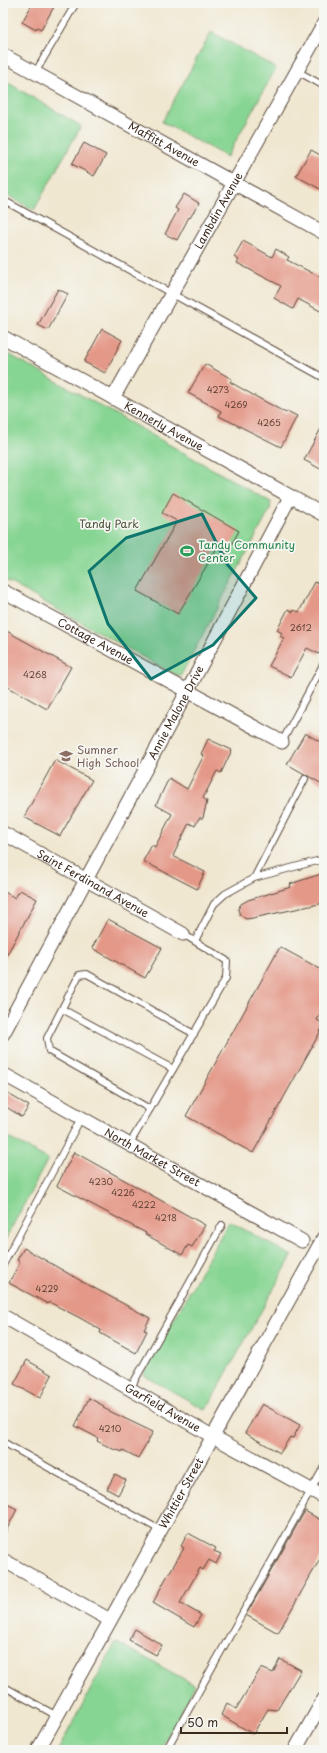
<svg xmlns="http://www.w3.org/2000/svg" width="327" height="1753" viewBox="0 0 327 1753" font-family="'Playpen Sans',sans-serif">
<style>
.green{fill:#87d593;stroke:#618058}
.building{fill:#e49888}
.lines{fill:none;stroke-linecap:round;stroke-linejoin:round}
.lane-casing{stroke:#564639;stroke-width:8}
.street-casing{stroke:#564639;stroke-width:15}
.lane{stroke:#fff;stroke-width:6}
.street{stroke:#fff;stroke-width:13}
.marked{fill:#0f766e;fill-opacity:0.2;stroke:#0f766e;stroke-width:3;stroke-linejoin:round}
.labels{text-anchor:middle;stroke-width:3.5;stroke-linejoin:round;paint-order:stroke}
.number-label{font-size:9px;fill:#654638}
.street-label{font-size:11px;fill:#3b2a1e;stroke:#f6f6f2}
.park-label{font-size:11px;fill:#4e553b;stroke:#f6f6f2}
.leisure-label{font-size:11px;fill:#27864d;stroke:#f6f6f2;text-anchor:start}
.education-label{font-size:11px;fill:#785e54;stroke:#f6f6f2;text-anchor:start}
</style>
<rect width="100%" height="100%" fill="#f6f6f2"/>
<filter id="ink" filterUnits="userSpaceOnUse"><feTurbulence type="fractalNoise" baseFrequency=".025" numOctaves="2"/><feDisplacementMap in="SourceGraphic" scale="8" xChannelSelector="R" yChannelSelector="G"/><feConvolveMatrix kernelMatrix="1 2 1 2 8 2 1 2 1" color-interpolation-filters="sRGB"/></filter>
<filter id="wash" filterUnits="userSpaceOnUse"><feTurbulence type="fractalNoise" baseFrequency=".012" numOctaves="4" result="noise"/><feDisplacementMap in="SourceGraphic" scale="16" xChannelSelector="R" yChannelSelector="G"/><feGaussianBlur stdDeviation="0.9" result="paint"/><feColorMatrix in="noise" values="0 0 0 0 0 0 0 0 0 0 0 0 0 0 0 0 0 1.4 0 .05"/><feComposite in="paint" operator="in"/></filter>
<g filter="url(#wash)">
<rect width="100%" height="100%" fill="#f0e7d0"/>
<g class="green">
<path d="M211 32 276 68 227 157 162 122Z"/>
<path d="M5 81 81 126 34 210 3 193V84Z"/>
<path d="M3 351 271 502 270 510 181 675H177L170 672 3 579Z"/>
<path d="M3 1135 48 1159 3 1244Z"/>
<path d="M229 1221 292 1256 206 1410 143 1375Z"/>
<path d="M116 1642 195 1685 160 1750H58Z"/>
</g>
<g id="blocks">
<g class="building">
<path d="M33 3H56L41 30 37 28 36 30 22 22Z"/>
<path d="M84 143 106 155 94 176 72 164Z"/>
<path d="M311 150 324 157V191L296 176Z"/>
<path d="M184 194 199 203 190 218 189 217 177 240 165 234 178 210 175 208Z"/>
<path d="M243 241 272 257 276 249 289 257 287 260 324 279V313L298 299 293 309 274 298 281 286 237 263 239 260 234 257Z"/>
<path d="M58 289 68 294 48 330 38 325Z"/>
<path d="M102 329 122 340 105 373 84 362Z"/>
<path d="M205 364 232 379 230 382 253 395 286 413 287 411 297 416 281 447 219 416 221 411 188 393Z"/>
<path d="M324 423V471L304 460Z"/>
<path d="M173 493 239 531 226 554 217 548 178 614 137 591 177 521 162 513Z"/>
<path d="M315 582 324 587V643L319 654 307 648 291 677 269 666 284 638 280 636 282 633 277 630 288 609 293 612 294 610 299 612Z"/>
<path d="M3 629 71 667 47 709 3 684Z"/>
<path d="M305 733 324 744V785L287 764Z"/>
<path d="M208 739 232 750 221 773 217 771 203 798 207 801 203 818H199L195 826 189 823 173 856 205 872 197 889 143 861 152 845 155 847 172 814 156 805 169 778 187 789 204 755 201 754Z"/>
<path d="M55 760 92 780 60 836 24 817Z"/>
<path d="M324 873V903L253 918 246 919 240 915 238 909 241 904 248 900 291 887 290 884Z"/>
<path d="M20 890 37 899 3 962V891L15 898Z"/>
<path d="M108 919 162 948 145 978 92 948Z"/>
<path d="M280 947 324 971V1008L317 1020 324 1024V1025L253 1153 186 1116Z"/>
<path d="M3 1091 29 1106 22 1117 3 1105Z"/>
<path d="M74 1152 205 1225 192 1247 188 1245 182 1255 145 1234 146 1233 57 1186Z"/>
<path d="M24 1248 83 1282 150 1318 144 1330 147 1331 136 1353 100 1333 101 1330 80 1318 49 1302 48 1304 9 1283 20 1262 17 1260Z"/>
<path d="M27 1360 52 1375 40 1398 14 1384Z"/>
<path d="M89 1398 104 1406 103 1408 153 1432 138 1458 123 1450 122 1452 116 1449 115 1450 97 1441 98 1438 75 1426Z"/>
<path d="M262 1404 300 1425 293 1438 290 1437 280 1453 245 1433Z"/>
<path d="M115 1474 126 1480 118 1495 107 1489Z"/>
<path d="M3 1502 17 1509 3 1537Z"/>
<path d="M305 1511 324 1522V1552L278 1633 246 1615Z"/>
<path d="M188 1533 216 1548 214 1551 221 1554 216 1564 209 1560 203 1570 200 1568 180 1603 201 1615 194 1627 153 1603 165 1580 184 1548 181 1546Z"/>
<path d="M135 1629 162 1645 156 1655 129 1640Z"/>
<path d="M280 1659 301 1670 277 1710 268 1709 253 1734 221 1715 227 1703 236 1709 261 1668 273 1673Z"/>
</g>
</g>
</g>
<g filter="url(#ink)">
<use href="#blocks" fill-opacity="0" stroke="#564639" stroke-width="1"/>
<g class="lines">
<g class="lane-casing">
<g id="lane">
<path d="M297 71 324 86"/>
<path d="M35 73 76 3"/>
<path d="M3 200 324 378"/>
<path d="M282 742 324 663"/>
<path d="M254 878 324 859"/>
<path d="M195 941 214 904 225 894 254 878 305 779"/>
<path d="M62 1009 173 1069"/>
<path d="M150 1109 49 1051 47 1038 79 975 87 974 194 1034"/>
<path d="M129 1145 226 978 227 961 183 934"/>
<path d="M3 1265 81 1118"/>
<path d="M130 1389 222 1225"/>
<path d="M3 1442 160 1530"/>
<path d="M3 1686 57 1716"/>
<path d="M166 1750 324 1467"/>
</g>
</g>
<g class="street-casing">
<g id="street">
<path id="s1" d="M3 55 324 233"/>
<path id="s2" d="M3 337 324 515"/>
<path id="s3" d="M113 398 324 23"/>
<path id="s4" d="M3 591 282 742"/>
<path id="s5" d="M3 833 183 934"/>
<path id="s6" d="M3 1034 187 692 290 497"/>
<path id="s7" d="M3 1074 302 1241"/>
<path id="s8" d="M3 1316 212 1436 324 1497"/>
<path d="M3 1560 110 1620"/>
<path id="s9" d="M38 1750 324 1237"/>
<path d="M295 1750 324 1699"/>
</g>
</g>
<use href="#lane" class="lane"/>
<use href="#street" class="street"/>
</g>
</g>
<path class="marked" d="M202 514 227 564 256 598 213 645 151 679 108 624 89 571 126 538Z"/>
<defs>
<g id="stadium-bare" transform="scale(1.08)"><path d="M0-5a6.5 5 0 1 0 0 10a6.5 5 0 1 0 0-10ZM-3.5-1.8h7v3.6h-7Z" fill="#2e9e5b" stroke="#f6f6f2" stroke-width="2.5" paint-order="stroke"/></g>
<g id="school-bare" transform="scale(1.08)"><path d="M0-5L7-2L0 1L-7-2ZM-4 1L0 2.5L4 1V4Q0 6-4 4Z" fill="#8d6e63" stroke="#f6f6f2" stroke-width="2.5" paint-order="stroke"/></g>
</defs>
<g fill-rule="evenodd">
<use href="#stadium-bare" x="187" y="551"/>
<use href="#school-bare" x="66" y="756"/>
</g>
<g class="labels">
<g class="number-label">
<text x="218" y="393">4273</text>
<text x="236" y="408">4269</text>
<text x="269" y="426">4265</text>
<text x="301" y="631">2612</text>
<text x="35" y="678">4268</text>
<text x="101" y="1185">4230</text>
<text x="123" y="1196">4226</text>
<text x="144" y="1208">4222</text>
<text x="166" y="1221">4218</text>
<text x="47" y="1292">4229</text>
<text x="110" y="1432">4210</text>
</g>
<g class="street-label">
<text dy="4" stroke="none"><textPath href="#s1" startOffset="184">Maffitt Avenue</textPath></text>
<text dy="4" stroke="none"><textPath href="#s3" startOffset="215">Lambdin Avenue</textPath></text>
<text dy="4" stroke="none"><textPath href="#s2" startOffset="184">Kennerly Avenue</textPath></text>
<text dy="4" stroke="none"><textPath href="#s4" startOffset="105">Cottage Avenue</textPath></text>
<text dy="4" stroke="none"><textPath href="#s6" startOffset="365">Annie Malone Drive</textPath></text>
<text dy="4" stroke="none"><textPath href="#s5" startOffset="103">Saint Ferdinand Avenue</textPath></text>
<text dy="4" stroke="none"><textPath href="#s7" startOffset="171">North Market Street</textPath></text>
<text dy="4" stroke="none"><textPath href="#s8" startOffset="184">Garfield Avenue</textPath></text>
<text dy="4" stroke="none"><textPath href="#s9" startOffset="294">Whittier Street</textPath></text>
</g>
<g class="park-label">
<text x="109" y="528">Tandy Park</text>
</g>
<g class="leisure-label">
<text x="198" y="549">Tandy Community<tspan x="198" dy="13">Center</tspan></text>
</g>
<g class="education-label">
<text x="77" y="754">Sumner<tspan x="77" dy="13">High School</tspan></text>
</g>
</g>
<rect width="327" height="1753" fill="none" stroke="#f6f6f2" stroke-width="16"/>
<path d="M181 1727v6h106v-6" fill="none" stroke="#3b2a1e" stroke-width="2"/>
<text x="187" y="1727" font-size="12" fill="#3b2a1e" stroke="#f6f6f2" stroke-width="3" paint-order="stroke">50 m</text>
</svg>
